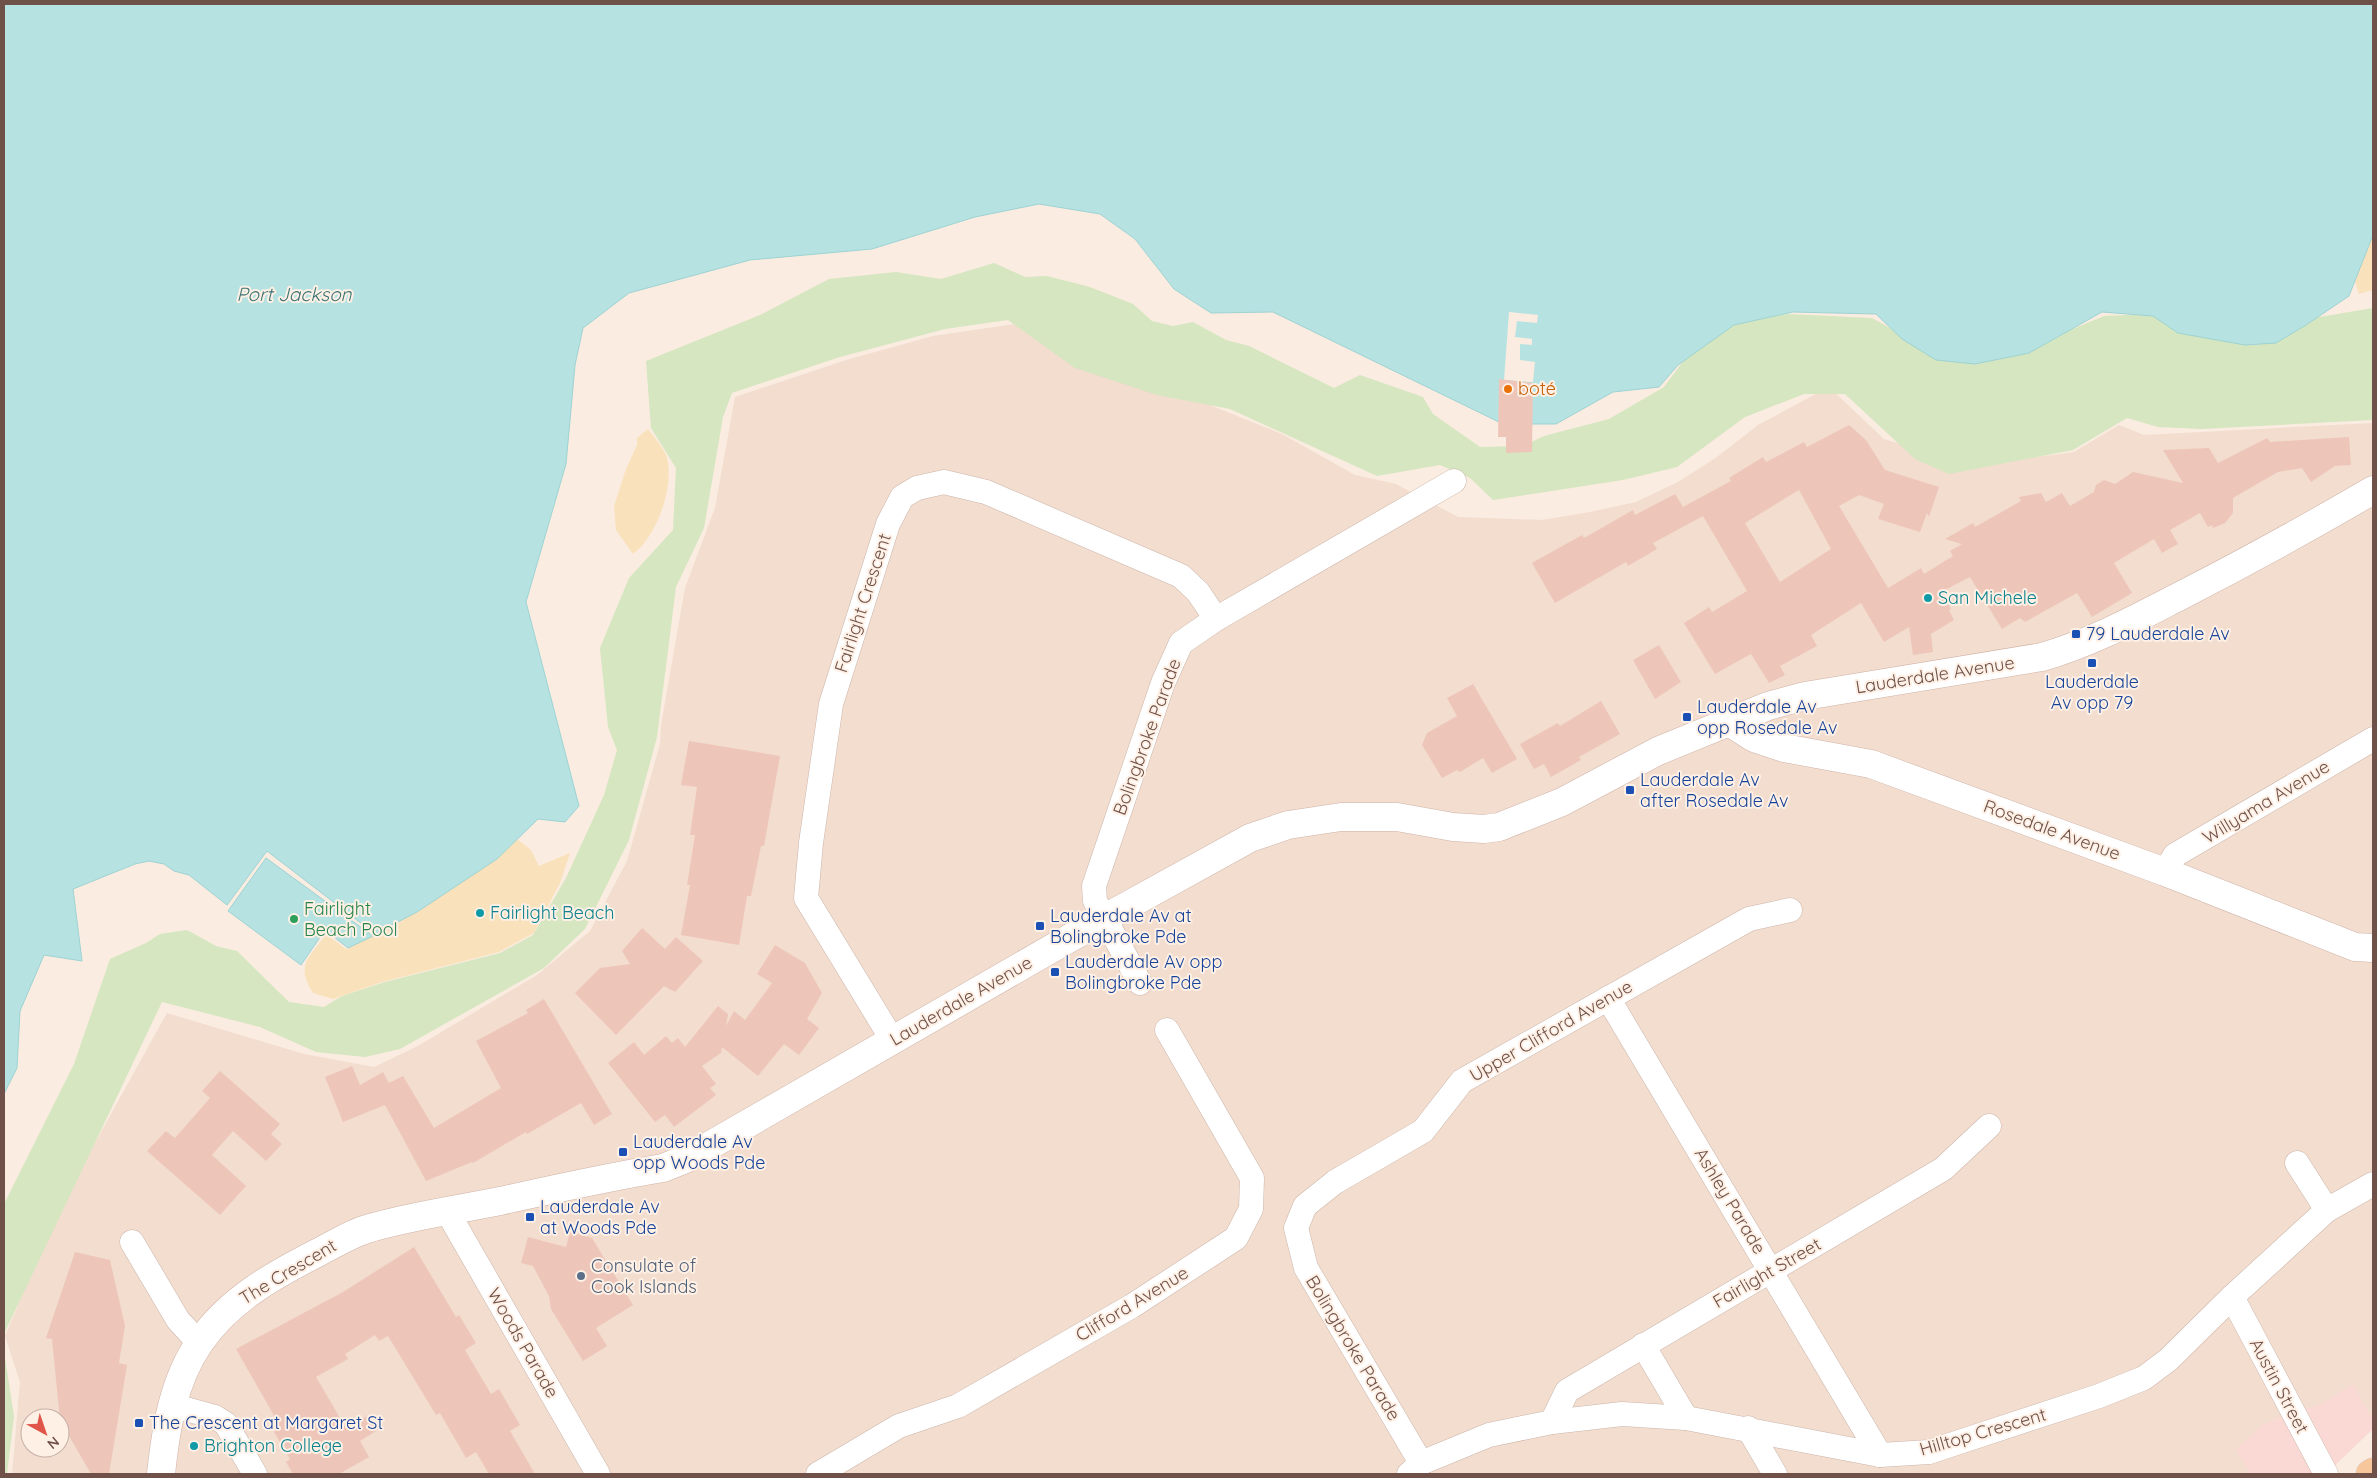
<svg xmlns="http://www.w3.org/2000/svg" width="2377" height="1478" viewBox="0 0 2377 1478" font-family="Quicksand,sans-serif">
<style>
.residential{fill:#f2ddcf;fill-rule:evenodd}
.commercial{fill:#fad9d4}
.green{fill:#d5e6c0}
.sand{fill:#f9e2bb}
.water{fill:#b6e2e2;stroke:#9dd3d3}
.pier{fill:#faece0}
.building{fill:#eec6b9;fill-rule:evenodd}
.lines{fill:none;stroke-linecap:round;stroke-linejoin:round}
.street-casing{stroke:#ccb5aa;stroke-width:25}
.secondary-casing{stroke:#cfb3a8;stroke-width:29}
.primary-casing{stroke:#d7cecc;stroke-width:29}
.street{stroke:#fff;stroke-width:24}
.secondary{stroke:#fff;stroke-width:28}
.primary{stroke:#f7c79b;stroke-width:28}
.food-dot{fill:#e8710a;stroke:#fef0e5;stroke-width:2}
.culture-dot{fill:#0f9aa8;stroke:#fef0e5;stroke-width:2}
.transit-dot{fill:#1a4fb4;stroke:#fef0e5;stroke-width:2}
.leisure-dot{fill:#2e9e5b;stroke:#fef0e5;stroke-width:2}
.service-dot{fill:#5c6f8a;stroke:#fef0e5;stroke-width:2}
.labels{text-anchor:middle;stroke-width:4;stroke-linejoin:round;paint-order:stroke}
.food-label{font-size:18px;fill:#c56008;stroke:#fef0e5;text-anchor:start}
.culture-label{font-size:18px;fill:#0d838f;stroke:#fef0e5;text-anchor:start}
.street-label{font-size:18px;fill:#6f5149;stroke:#fef0e5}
.transit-label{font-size:18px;fill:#164399;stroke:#fef0e5;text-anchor:start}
.leisure-label{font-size:18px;fill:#27864d;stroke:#fef0e5;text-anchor:start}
.service-label{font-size:18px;fill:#4e5e75;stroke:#fef0e5;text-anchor:start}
.water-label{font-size:19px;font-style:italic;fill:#3e7475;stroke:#fef0e5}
</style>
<rect width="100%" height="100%" fill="#faece0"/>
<path class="residential" d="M1022 323 1190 397 1282 434 1355 475 1396 484 1458 517 1542 520 1590 512 1636 502 1678 482 1717 457 1758 425 1829 387 1884 439 1972 466 2074 452 2119 425 2144 435 2373 423V1420L2353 1385 2321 1404 2263 1424 2237 1450 2251 1474H12L20 1382 5 1336 42 1248 96 1141 167 1013 304 1054 374 1067 418 1046 537 975 590 931 627 861 660 744 661 725 685 588 715 508 735 397 846 360 933 336ZM30 1418H60V1448H30Z"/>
<path class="commercial" d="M2353 1384 2373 1420V1429L2326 1474H2251L2236 1450 2263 1424 2321 1404Z"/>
<g class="green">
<path d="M994 263 1025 277 1047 276 1090 287 1133 304 1152 321 1173 326 1193 322 1226 340 1249 346 1334 388 1360 375 1423 397 1433 414 1480 447 1523 446 1544 436 1609 419 1664 387 1692 349 1721 326 1787 314 1872 318 1947 360 2058 335 2104 316 2151 314 2308 319 2373 308V420L2202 429 2158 427 2127 418 2073 450 1949 474 1915 459 1845 394H1804L1745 417 1677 467 1623 480 1493 500 1470 478 1440 465 1377 476 1230 409 1157 395 1075 368 1008 320 945 329 840 357 732 393 723 417 704 528 676 587 657 737 629 840 585 929 544 968 400 1049 365 1057 316 1052 260 1027 162 1002 4 1334V1204L74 1064 110 959 146 943 160 934 187 930 216 946 237 951 289 1002 324 1007 342 996 385 982 500 953 533 935 566 878 604 795 617 750 608 727 600 648 629 578 673 530 676 468 651 428 646 361 760 315 829 279 896 272 941 279Z"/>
<path d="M4 1351 14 1416 7 1474H4Z"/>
</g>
<g class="sand">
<path d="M2373 203V290L2359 294 2354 278Z"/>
<path d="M648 429C654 437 662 446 666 455 676 483 657 537 633 554L616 530 614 506 626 469 637 445V438Z"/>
<path d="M517 839 531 850 539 866 570 853 560 883 534 933 499 952 382 982 333 999 313 993C295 964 309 959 326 934L346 949 398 923 497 859Z"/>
</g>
<g class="water">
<path d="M4 4H2373V235L2349 296 2306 325 2276 343 2245 345 2178 333 2153 316 2102 312 2029 353 1975 364 1936 360 1902 339 1876 314 1793 312 1734 325 1678 365 1659 387 1613 392 1556 424H1503L1273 312 1211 313 1174 289 1135 239 1100 214 1039 204 975 217 872 249 750 260 629 293 583 328 575 365 566 464 526 602 579 806 565 822 538 819 497 859 417 912 375 934 267 851 227 905 189 875 174 871 164 864 149 861 135 864 73 889 82 961 44 955 20 1011 17 1068 4 1094Z"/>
<path d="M266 858 373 936 348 948 325 930 301 965 228 911Z"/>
</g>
<path class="pier" d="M1509 312 1538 315 1537 323 1517 321 1515 337 1532 339V345L1520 344V360L1535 362 1533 382 1504 380Z"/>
<g class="building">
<path d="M1499 379 1533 383 1532 452 1506 453V437H1498Z"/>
<path d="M1849 425 1866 440 1885 470 1939 487 1929 517 1927 513 1920 532 1878 519 1884 504 1859 495 1839 506 1888 588 1921 568 1924 574 1953 556 1950 551 1962 544 1945 539 1973 523 1975 527 2021 501 2019 497 2041 493 2046 502 2062 493 2070 506 2094 492 2096 485 2104 480 2115 484 2133 472 2183 483 2163 450 2209 448 2218 463 2267 438 2270 442 2349 437 2351 465 2335 466 2311 482 2302 468 2278 472 2233 498V513L2225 523 2213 528 2212 525 2208 527 2200 513 2170 530 2178 544 2162 553 2154 539 2114 563 2132 593 2092 617 2077 593 2025 622 2020 618 2002 629 1970 577 1941 592 1951 609 1949 610 1954 620 1931 634 1933 652 1913 655 1909 627 1884 642 1861 603 1811 635 1817 646 1780 666 1785 675 1769 683 1751 654 1715 674 1684 623 1709 607 1712 612 1747 591 1703 516 1653 543 1657 549 1628 566 1626 562 1555 603 1532 563 1582 535 1584 538 1633 510 1635 515 1675 494 1683 507 1731 481 1729 478 1763 457 1766 462 1804 442 1807 447ZM1799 490 1831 549 1780 582 1745 523Z"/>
<path d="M1659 645 1681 682 1655 699 1633 660Z"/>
<path d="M1473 684 1517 759 1492 773 1483 758 1460 772 1457 770 1442 778 1422 745 1427 733 1457 716 1447 698Z"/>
<path d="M1601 701 1620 734 1579 757 1581 760 1551 777 1544 764 1534 769 1520 744 1558 723 1560 726Z"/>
<path d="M689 741 780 756 764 846H761L751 896H747L739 945 681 935 690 885H687L695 835H690L697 787 681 785Z"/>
<path d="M642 928 665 949 676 937 703 961 675 992 664 986 616 1035 575 993 600 968 630 964 622 951Z"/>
<path d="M775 945 805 963 822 993 807 1019 819 1028 799 1055 784 1044 758 1076 722 1047 721 1053 702 1066 716 1084 710 1088 716 1095 674 1127 665 1115 655 1122 608 1063 634 1042 644 1055 666 1036 672 1043 678 1038 685 1047 718 1006 728 1014 726 1026 734 1011 745 1020 772 983 757 974Z"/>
<path d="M544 999 612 1114 594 1125 581 1103 527 1134 526 1132 473 1163 472 1162 426 1181 385 1105 343 1122 325 1077 352 1066 360 1085 383 1072 389 1083 403 1076 434 1128 501 1088 476 1041 528 1013 526 1010Z"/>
<path d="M220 1071 280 1124 271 1134 282 1144 266 1161 233 1131 212 1155 246 1186 220 1215 147 1151 166 1131 175 1138 210 1098 202 1091Z"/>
<path d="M570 1232 592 1238 633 1305 596 1328 607 1346 583 1361 551 1309 549 1296 533 1266 521 1263 528 1237 566 1247Z"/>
<path d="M414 1247 456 1317 459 1315 476 1343 465 1350 491 1394 499 1389 520 1425 510 1431 535 1474H489L476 1452 466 1458 440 1413 436 1415 388 1336 379 1341 375 1335 345 1354 348 1359 316 1377 346 1428 367 1416 376 1431 360 1441 369 1457 339 1474H293L286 1462 290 1459 274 1432 281 1428 236 1349 343 1292Z"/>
<path d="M75 1252 110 1260 125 1326 119 1363 127 1365 109 1474H91L60 1420 52 1339 46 1338Z"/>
</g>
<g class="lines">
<g class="street-casing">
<g id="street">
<path d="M2165 872 2175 855 2373 739"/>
<path d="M1140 983 1095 901 1094 886 1163 683 1181 643 1216 619 1454 481"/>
<path d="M1608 998 1880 1455"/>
<path d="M893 1041 806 898 811 843 831 704 888 524 902 497 917 488 944 482 986 492 1181 576 1198 592 1216 619"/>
<path d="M2297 1163 2327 1210"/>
<path d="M447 1211 598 1474"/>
<path d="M132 1242 178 1320 199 1343"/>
<path d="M2232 1297 2326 1474"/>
<path d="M1643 1345 1686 1418"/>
<path d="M171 1405 215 1417 226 1424 255 1474"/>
<path d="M1552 1422 1567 1391 1943 1169 1989 1126"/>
<path d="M1748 1428 1775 1474"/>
<path d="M1421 1463 1306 1268 1296 1228 1305 1206 1335 1182 1423 1131 1462 1081 1749 919 1790 910"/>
<path d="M818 1474 899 1426 958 1406 1132 1306 1236 1238 1251 1209 1252 1178 1167 1030"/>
<path d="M1409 1474 1421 1463 1489 1435 1552 1422 1622 1414 1686 1418 1880 1455 1929 1452 2099 1396 2144 1378 2168 1360 2232 1297 2327 1210 2373 1184"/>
</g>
</g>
<g class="secondary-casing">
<g id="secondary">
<path d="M1729 722 1754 738 1784 748 1871 764 2165 872 2355 947 2373 948"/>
<path d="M161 1474C166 1428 173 1381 200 1342 230 1299 274 1275 319 1252 335 1244 350 1234 367 1229 410 1216 456 1210 500 1201 554 1189 608 1177 663 1168L688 1158 1096 923 1250 838 1288 825 1341 817H1397L1453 827 1484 829 1499 827 1562 802 1658 751 1768 706 1805 696 2042 657C2091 643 2135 619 2180 596 2246 562 2310 527 2373 490"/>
</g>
</g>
<g class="primary-casing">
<path id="primary" d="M2370 1474 2373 1472"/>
</g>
<use href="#street" class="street"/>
<use href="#secondary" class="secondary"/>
<use href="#primary" class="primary"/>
</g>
<circle class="food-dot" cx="1508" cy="389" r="5"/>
<g class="culture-dot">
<circle cx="1928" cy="598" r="5"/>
<circle cx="480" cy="913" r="5"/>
<circle cx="194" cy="1446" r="5"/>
</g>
<g class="transit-dot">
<rect x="2071" y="629" width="10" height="10" rx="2.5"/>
<rect x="2087" y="658" width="10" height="10" rx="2.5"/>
<rect x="1682" y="712" width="10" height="10" rx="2.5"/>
<rect x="1625" y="785" width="10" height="10" rx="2.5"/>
<rect x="1035" y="921" width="10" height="10" rx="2.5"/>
<rect x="1050" y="967" width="10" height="10" rx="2.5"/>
<rect x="618" y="1147" width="10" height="10" rx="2.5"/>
<rect x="525" y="1212" width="10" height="10" rx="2.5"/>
<rect x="134" y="1418" width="10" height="10" rx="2.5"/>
</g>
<circle class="leisure-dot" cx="294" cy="919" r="5"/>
<circle class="service-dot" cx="581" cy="1276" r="5"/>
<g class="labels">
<g class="food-label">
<text x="1518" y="395">boté</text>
</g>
<g class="culture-label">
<text x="1938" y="604">San Michele</text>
<text x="490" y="919">Fairlight Beach</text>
<text x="204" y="1452">Brighton College</text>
</g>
<g class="street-label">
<text transform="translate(863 603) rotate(-72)" y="6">Fairlight Crescent</text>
<text transform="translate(1935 675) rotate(-9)" y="6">Lauderdale Avenue</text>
<text transform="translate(1147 737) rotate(-70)" y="6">Bolingbroke Parade</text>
<text transform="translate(2266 802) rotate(-31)" y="6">Willyama Avenue</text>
<text transform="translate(2052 830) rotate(20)" y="6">Rosedale Avenue</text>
<text transform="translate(961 1001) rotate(-30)" y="6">Lauderdale Avenue</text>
<text transform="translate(1551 1031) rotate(-30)" y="6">Upper Clifford Avenue</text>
<text transform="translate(1730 1201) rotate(59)" y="6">Ashley Parade</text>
<text transform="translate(288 1272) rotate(-31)" y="6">The Crescent</text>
<text transform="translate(1767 1273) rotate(-30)" y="6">Fairlight Street</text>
<text transform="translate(1132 1304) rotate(-31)" y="6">Clifford Avenue</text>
<text transform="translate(523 1343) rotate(60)" y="6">Woods Parade</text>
<text transform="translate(1353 1348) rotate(59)" y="6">Bolingbroke Parade</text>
<text transform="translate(2279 1386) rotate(62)" y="6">Austin Street</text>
<text transform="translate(1983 1432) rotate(-16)" y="6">Hilltop Crescent</text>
</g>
<g class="transit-label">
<text x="2086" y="640">79 Lauderdale Av</text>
<text x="2092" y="688" text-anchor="middle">Lauderdale<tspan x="2092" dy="21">Av opp 79</tspan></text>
<text x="1697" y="713">Lauderdale Av<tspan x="1697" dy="21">opp Rosedale Av</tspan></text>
<text x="1640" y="786">Lauderdale Av<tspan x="1640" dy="21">after Rosedale Av</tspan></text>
<text x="1050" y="922">Lauderdale Av at<tspan x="1050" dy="21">Bolingbroke Pde</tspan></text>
<text x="1065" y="968">Lauderdale Av opp<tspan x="1065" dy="21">Bolingbroke Pde</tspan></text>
<text x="633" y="1148">Lauderdale Av<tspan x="633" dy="21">opp Woods Pde</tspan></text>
<text x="540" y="1213">Lauderdale Av<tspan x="540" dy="21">at Woods Pde</tspan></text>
<text x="149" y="1429">The Crescent at Margaret St</text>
</g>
<g class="leisure-label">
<text x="304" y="915">Fairlight<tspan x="304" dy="21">Beach Pool</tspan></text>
</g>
<g class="service-label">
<text x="591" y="1272">Consulate of<tspan x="591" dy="21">Cook Islands</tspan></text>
</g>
<g class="water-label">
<text x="294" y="301">Port Jackson</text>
</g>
</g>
<rect width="2377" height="1478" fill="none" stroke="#6f5149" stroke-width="10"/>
<g transform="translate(45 1433) rotate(140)"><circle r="24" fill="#fef0e5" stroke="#c5b0a7"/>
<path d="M0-4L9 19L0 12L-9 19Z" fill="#df554a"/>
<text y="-8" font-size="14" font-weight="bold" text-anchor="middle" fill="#6f5149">N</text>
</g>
</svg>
